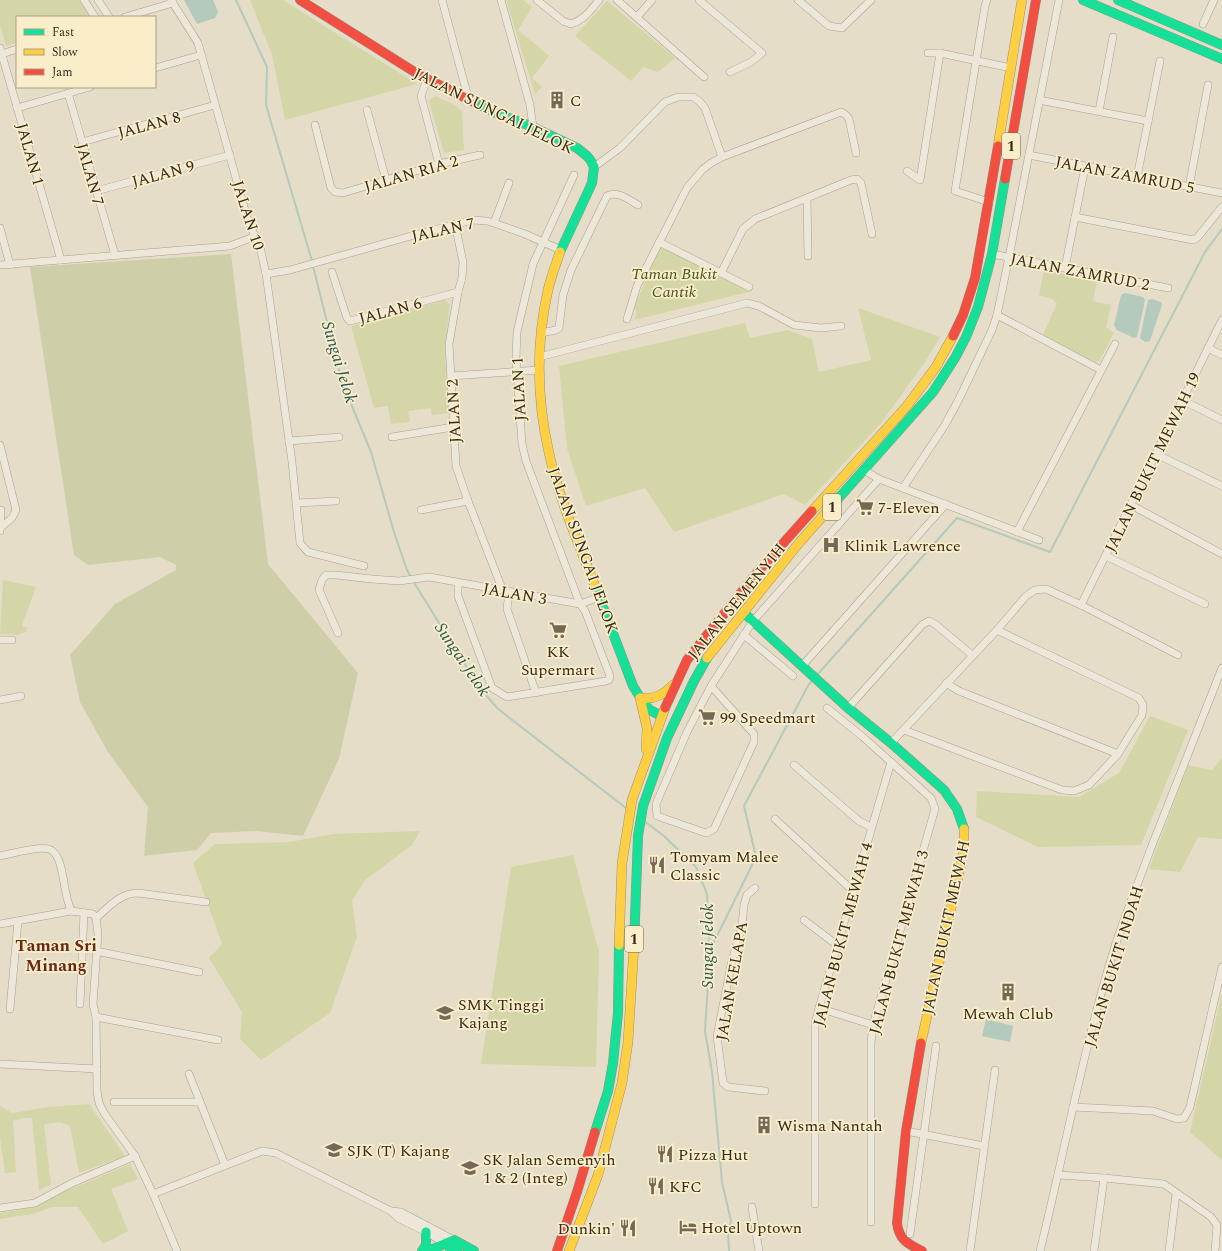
<svg xmlns="http://www.w3.org/2000/svg" width="1222" height="1251" viewBox="0 0 1222 1251" font-family="Spectral,serif">
<style>
.green{fill:#d4d6a7}
.cemetery{fill:#cecfa8}
.water{fill:#b4cabc}
.lines{fill:none;stroke-linecap:round;stroke-linejoin:round}
.stream{stroke:#b4cabc;stroke-width:2}
.street-casing{stroke:#a9a191;stroke-width:8}
.fast-casing{stroke:#999081;stroke-width:10}
.slow-casing{stroke:#999081;stroke-width:10}
.jam-casing{stroke:#999081;stroke-width:10}
.street{stroke:#ece7d9;stroke-width:7}
.fast{stroke:#16e098;stroke-width:9}
.slow{stroke:#ffcf43;stroke-width:9}
.jam{stroke:#f24e42;stroke-width:9}
.labels{text-anchor:middle;stroke-width:3.5;stroke-linejoin:round;paint-order:stroke}
.shield{fill:#f9edca;stroke:#71644e;stroke-width:1}
.shield-label{font-size:15px;font-weight:bold;fill:#372919}
.poi-label{font-size:16px;fill:#372919;stroke:#f9edca;text-anchor:start}
.street-label{font-size:16px;fill:#372919;stroke:#f9edca}
.park-label{font-size:16px;font-style:italic;fill:#46551e;stroke:#f9edca}
.water-label{font-size:17px;font-style:italic;fill:#275857;stroke:#f9edca}
.neighbourhood-label{font-size:17px;font-weight:bold;fill:#682915;stroke:#f9edca}
</style>
<rect width="100%" height="100%" fill="#e5ddc7"/>
<g class="green">
<path d="M0 0H81L91 17H17V43L6 46 0 25Z"/>
<path d="M250 0H283L417 84 285 120 272 55Z"/>
<path d="M506 0H523L532 7 518 30 549 56 532 78 542 87 535 94Z"/>
<path d="M607 1 675 58 658 72 643 67 631 81 575 36Z"/>
<path d="M435 96 455 105 462 112 464 150 444 153 429 101Z"/>
<path d="M660 246 752 291 634 320 637 312 634 308Z"/>
<path d="M1044 270 1097 281 1093 301 1111 305 1106 327 1114 333 1100 360 1095 362 1043 335 1057 303 1052 299 1039 295Z"/>
<path d="M445 300 450 305 445 345 449 413 432 415 431 408 408 411 410 422 391 424 388 406 374 408 351 326Z"/>
<path d="M858 308 940 337 925 362 882 422 805 505 784 494 674 532 645 488 586 506 567 448 559 366 745 323 750 338 788 330 812 339 819 372 871 360Z"/>
<path d="M3 580 36 587 22 625 23 627H27L26 632 17 635 0 634Z"/>
<path d="M1150 716 1188 730 1141 845 1038 847 976 817 977 791 1079 797 1119 773Z"/>
<path d="M1222 758V839L1198 837 1180 872 1149 869 1188 765 1212 770Z"/>
<path d="M420 831 412 845 364 881 352 901 357 937 330 1013 261 1060 240 1039 242 1012 209 958 222 944 193 863 215 844 289 842 334 834Z"/>
<path d="M573 855 599 952 596 1067 481 1064 511 867Z"/>
<path d="M1222 993V1160L1190 1132Z"/>
<path d="M89 1104 125 1156 79 1173 70 1126 60 1122 44 1124 51 1185 39 1190 32 1118H22L13 1121 16 1172 5 1173 0 1137V1106L12 1113 49 1107Z"/>
<path d="M130 1164 138 1179 111 1189 128 1231 103 1244 78 1207H53L32 1214 0 1219V1213L34 1207 61 1193Z"/>
</g>
<path class="cemetery" d="M231 254 268 564 358 673 339 759 303 836 255 831 211 833 197 850 144 856 148 807 108 752 80 702 70 655 115 604 176 570V565L160 557 88 565 74 555 30 267Z"/>
<g class="water">
<path d="M184 0H213L218 12 215 18 197 24Z"/>
<path d="M1125 293 1143 297 1145 300 1137 337 1134 338 1117 330 1114 325 1121 295Z"/>
<path d="M1152 299 1161 302 1162 305 1150 341 1145 342 1140 338 1148 300Z"/>
<path d="M986 1019 1013 1026 1010 1042 982 1036Z"/>
</g>
<g class="lines">
<g class="stream">
<path d="M236 0 267 67 266 105 312 261"/>
<path d="M313 266 342 382 371 452 394 532 407 570 411 577"/>
<path d="M413 581 479 687 498 709 626 808"/>
<path d="M817 675 957 518 1050 552 1205 252 1222 229"/>
<path d="M644 821 664 836 696 867 707 894 710 950 705 1031 712 1072 722 1182 731 1221 728 1232 729 1251"/>
<path d="M710 950 756 857 744 806 809 684 813 680"/>
</g>
<g class="street-casing">
<g id="street">
<path d="M84 0 95 17"/>
<path d="M98 0 109 17"/>
<path d="M171 0 198 43 248 221 260 247 266 274 292 462 300 543 308 552 364 566"/>
<path d="M442 0 469 101"/>
<path d="M501 0 530 105 533 127"/>
<path d="M537 0 563 21 571 24C584 20 591 10 599 0"/>
<path d="M617 0 704 77"/>
<path d="M699 0 762 53 751 62 730 72"/>
<path d="M798 0 829 26 842 28 871 0"/>
<path d="M987 0 985 6 955 191 989 202"/>
<path d="M125 17 173 3"/>
<path d="M637 17 652 0"/>
<path d="M1203 24 1214 0"/>
<path d="M0 48 61 260"/>
<path d="M928 53H940L1011 68"/>
<path d="M2 54 17 49"/>
<path d="M155 68 201 55"/>
<path d="M427 79 421 96 439 164"/>
<path d="M68 93 115 255"/>
<path d="M1039 100 1148 121"/>
<path d="M17 108 90 87"/>
<path d="M367 110 386 180"/>
<path d="M1099 111 1113 37"/>
<path d="M315 125 331 188 335 192 343 193 439 164 480 155"/>
<path d="M82 142 215 105"/>
<path d="M1029 155 1222 193"/>
<path d="M594 167 620 148 665 102 678 97H693L699 101 705 108 722 157"/>
<path d="M907 171 920 180 940 53"/>
<path d="M1137 177 1160 61"/>
<path d="M1189 187 1208 85"/>
<path d="M96 191 230 155"/>
<path d="M807 198 808 256"/>
<path d="M1075 217 1193 240 1197 238 1222 207"/>
<path d="M494 223 509 183"/>
<path d="M455 224 463 262 462 278 458 292 449 344 456 466 468 501 503 591"/>
<path d="M0 228 10 265"/>
<path d="M659 242 749 287"/>
<path d="M992 254 1168 288"/>
<path d="M0 265 230 246 256 236"/>
<path d="M1065 268 1085 167"/>
<path d="M332 272 347 318 350 321 458 292"/>
<path d="M721 273 743 229 755 219 851 180 857 179 861 183 872 234"/>
<path d="M266 274 290 270 411 236 472 220 487 221 494 223 525 234 561 250"/>
<path d="M997 315 1101 370"/>
<path d="M627 319 637 286 687 188 702 170 711 163 722 157 841 112 846 115 849 119 856 153"/>
<path d="M541 333 556 330 559 328 563 295 571 270 607 196C617 190 629 200 638 205"/>
<path d="M1208 348 1222 355"/>
<path d="M539 357 747 303 759 306 794 325 821 328 841 326"/>
<path d="M451 376 539 370"/>
<path d="M1182 400 1222 420"/>
<path d="M392 437 453 427"/>
<path d="M289 441 339 437"/>
<path d="M0 445 16 510 12 518 0 528"/>
<path d="M1156 454 1222 486"/>
<path d="M864 470 879 479 1039 540"/>
<path d="M903 488 945 425 959 399 992 330 997 315 1009 257 1059 0"/>
<path d="M297 503 336 501"/>
<path d="M1131 505 1222 554"/>
<path d="M421 510 468 501"/>
<path d="M0 531 1 510"/>
<path d="M1017 532 1115 344"/>
<path d="M1106 556 1205 604"/>
<path d="M458 583V596L492 688 507 697 606 681 609 680 610 676 585 611 580 604 526 461 522 444 516 358 517 332 533 264 574 175"/>
<path d="M509 592 507 609 536 693"/>
<path d="M1081 605 1222 320"/>
<path d="M338 633 319 590 322 580 326 575H336L372 579 399 581 429 577 580 604 600 597"/>
<path d="M744 635 793 676"/>
<path d="M0 640H12"/>
<path d="M802 666 946 504"/>
<path d="M946 683 959 691 1118 754"/>
<path d="M711 686 754 734V742L714 829 706 833 657 816 656 804 687 732 711 686 753 621 879 479"/>
<path d="M0 700 21 696"/>
<path d="M827 708 863 737 931 798 935 809 873 1025 871 1043V1222"/>
<path d="M848 708 922 625 929 621 935 624 972 655"/>
<path d="M904 730 1062 790 1074 791 1089 785 1118 754 1142 715 1143 705 1139 698 997 630"/>
<path d="M891 743 997 630 1026 596 1035 590 1046 589 1081 605 1178 655"/>
<path d="M794 765 859 821 871 827"/>
<path d="M775 819 853 891"/>
<path d="M0 856C10 854 39 846 49 849 62 853 63 882 66 893 67 899 69 905 71 911"/>
<path d="M755 888 747 895 744 905 742 925 731 965 717 1036 723 1083 728 1087 765 1091"/>
<path d="M96 918C109 907 120 893 138 893L206 902"/>
<path d="M804 920 837 945"/>
<path d="M0 924 71 911 93 914 96 918 98 934 93 1004 96 1017 97 1091 99 1103 104 1113 135 1156 153 1194 177 1251"/>
<path d="M96 951 199 972"/>
<path d="M80 1004 84 913"/>
<path d="M819 1008 873 1025"/>
<path d="M10 1009 18 921"/>
<path d="M96 1017 218 1040"/>
<path d="M0 1064 97 1069"/>
<path d="M189 1074 225 1165"/>
<path d="M114 1102H200"/>
<path d="M1073 1107 1153 1111 1177 1119 1184 1118 1190 1107 1222 967"/>
<path d="M906 1131 984 1146"/>
<path d="M1059 1175 1104 1178 1164 1184 1211 1217 1217 1225 1215 1251"/>
<path d="M153 1194 262 1151 276 1153 391 1211 398 1218 426 1232 446 1244"/>
<path d="M815 1204V1024L819 1008 891 762"/>
<path d="M752 1207 759 1251"/>
<path d="M0 1208 35 1203 72 1183 135 1156"/>
<path d="M391 1211 401 1212 454 1240"/>
<path d="M910 1234 936 1046"/>
<path d="M970 1251 995 1070"/>
<path d="M1040 1251C1065 1149 1084 1046 1115 946 1126 913 1139 881 1151 848 1175 788 1198 728 1222 668"/>
<path d="M1094 1251 1104 1178"/>
<path d="M1169 1251 1176 1194"/>
</g>
</g>
<g class="fast-casing">
<g id="fast">
<path d="M1083 0 1222 59"/>
<path d="M1118 0 1222 45"/>
<path d="M474 102 496 113 533 127 577 148 587 156 591 161 594 167 592 183 560 252"/>
<path d="M837 500 933 392 955 358 966 337 978 307 992 254 1005 179"/>
<path d="M595 586 633 686 644 704 650 710 661 716"/>
<path d="M744 613 848 708 891 743 944 790 957 809 964 829"/>
<path d="M634 946 638 836 643 806 667 738 694 681 707 658"/>
<path d="M595 1132 608 1091 613 1063 618 1013 619 945"/>
<path d="M422 1251 426 1245V1232"/>
<path d="M428 1251 454 1240 474 1251"/>
<path d="M450 1251 462 1245"/>
</g>
</g>
<g class="slow-casing">
<g id="slow">
<path d="M998 146 1022 0"/>
<path d="M560 252C556 264 551 277 548 290 536 343 537 400 549 453 559 499 578 542 595 586"/>
<path d="M812 511 907 406 936 367 953 336"/>
<path d="M707 658 799 543 837 500"/>
<path d="M646 749 647 728 640 698C654 700 663 695 673 685"/>
<path d="M619 945 622 863 632 800 665 708"/>
<path d="M921 1043 964 850V829"/>
<path d="M569 1251 598 1175 622 1083 628 1042 634 946"/>
</g>
</g>
<g class="jam-casing">
<g id="jam">
<path d="M300 0 421 76 474 102"/>
<path d="M1005 179 1036 0"/>
<path d="M953 336 963 315 975 278 998 146"/>
<path d="M665 708 687 660 761 568 812 511"/>
<path d="M921 1043 906 1131 897 1223C899 1240 908 1244 922 1251"/>
<path d="M557 1251 577 1192 595 1132"/>
</g>
</g>
<use href="#street" class="street"/>
<use href="#fast" class="fast"/>
<use href="#slow" class="slow"/>
<use href="#jam" class="jam"/>
</g>
<defs>
<g id="building-bare" transform="scale(1.38)"><path d="M-4-6H4V6H1V3H-1V6H-4ZM-2.5-4.3h1.7v1.8h-1.7ZM.8-4.3h1.7v1.8H.8ZM-2.5-1h1.7V.8h-1.7ZM.8-1h1.7V.8H.8Z" fill="#746856" stroke="#f9edca" stroke-width="2.5" paint-order="stroke"/></g>
<g id="supermarket-bare" transform="scale(1.38)"><path d="M-6-5.5h2.5l.6 2H6L4.5 2H-2.5L-4.4-4H-6ZM-1.5 3.2a1.3 1.3 0 1 0 .1 0ZM3 3.2a1.3 1.3 0 1 0 .1 0Z" fill="#746856" stroke="#f9edca" stroke-width="2.5" paint-order="stroke"/></g>
<g id="hospital-bare" transform="scale(1.38)"><path d="M-5-5h3v3.5h4V-5h3V5h-3V1.5h-4V5h-3Z" fill="#746856" stroke="#f9edca" stroke-width="2.5" paint-order="stroke"/></g>
<g id="restaurant-bare" transform="scale(1.38)"><path d="M-5-6h1v4h1v-4h1v4h1v-4h1v5L-1.5 .5V6h-2V.5L-5-1ZM5-6V6H3V1.5H1.5Q1.5-4 5-6Z" fill="#746856" stroke="#f9edca" stroke-width="2.5" paint-order="stroke"/></g>
<g id="school-bare" transform="scale(1.38)"><path d="M0-5L7-2L0 1L-7-2ZM-4 1L0 2.5L4 1V4Q0 6-4 4Z" fill="#746856" stroke="#f9edca" stroke-width="2.5" paint-order="stroke"/></g>
<g id="hotel-bare" transform="scale(1.38)"><path d="M-6-4.5h1.5V1H6V5H4.5V3h-9V5H-6ZM-4 0a1.8 1.8 0 1 1 3.6 0ZM.5 0V-2.5h3Q6-2.5 6 0Z" fill="#746856" stroke="#f9edca" stroke-width="2.5" paint-order="stroke"/></g>
</defs>
<g fill-rule="evenodd">
<use href="#building-bare" x="557" y="100"/>
<use href="#supermarket-bare" x="865" y="507"/>
<use href="#hospital-bare" x="831" y="545"/>
<use href="#supermarket-bare" x="558" y="630"/>
<use href="#supermarket-bare" x="707" y="717"/>
<use href="#restaurant-bare" x="657" y="865"/>
<use href="#building-bare" x="1008" y="992"/>
<use href="#school-bare" x="445" y="1013"/>
<use href="#building-bare" x="764" y="1125"/>
<use href="#school-bare" x="334" y="1150"/>
<use href="#restaurant-bare" x="665" y="1154"/>
<use href="#school-bare" x="470" y="1168"/>
<use href="#restaurant-bare" x="656" y="1186"/>
<use href="#hotel-bare" x="688" y="1227"/>
<use href="#restaurant-bare" x="628" y="1228"/>
</g>
<g class="labels">
<g class="shield">
<rect x="1002" y="133" width="18" height="26" rx="3"/>
<rect x="823" y="494" width="18" height="26" rx="3"/>
<rect x="625" y="926" width="18" height="26" rx="3"/>
</g>
<g class="shield-label">
<text x="1011" y="151">1</text>
<text x="832" y="512">1</text>
<text x="634" y="944">1</text>
</g>
<g class="poi-label">
<text x="570" y="106">C</text>
<text x="878" y="513">7-Eleven</text>
<text x="844" y="551">Klinik Lawrence</text>
<text x="558" y="657" text-anchor="middle">KK<tspan x="558" dy="18">Supermart</tspan></text>
<text x="720" y="723">99 Speedmart</text>
<text x="670" y="862">Tomyam Malee<tspan x="670" dy="18">Classic</tspan></text>
<text x="458" y="1010">SMK Tinggi<tspan x="458" dy="18">Kajang</tspan></text>
<text x="1008" y="1019" text-anchor="middle">Mewah Club</text>
<text x="777" y="1131">Wisma Nantah</text>
<text x="347" y="1156">SJK (T) Kajang</text>
<text x="678" y="1160">Pizza Hut</text>
<text x="483" y="1165">SK Jalan Semenyih<tspan x="483" dy="18">1 &amp; 2 (Integ)</tspan></text>
<text x="669" y="1192">KFC</text>
<text x="701" y="1233">Hotel Uptown</text>
<text x="615" y="1234" text-anchor="end">Dunkin'</text>
</g>
<g class="street-label">
<text transform="translate(494 110) rotate(26)" y="6">JALAN SUNGAI JELOK</text>
<text transform="translate(149 124) rotate(-15)" y="6">JALAN 8</text>
<text transform="translate(31 154) rotate(74)" y="6">JALAN 1</text>
<text transform="translate(163 173) rotate(-15)" y="6">JALAN 9</text>
<text transform="translate(411 173) rotate(-16)" y="6">JALAN RIA 2</text>
<text transform="translate(91 174) rotate(74)" y="6">JALAN 7</text>
<text transform="translate(1125 174) rotate(11)" y="6">JALAN ZAMRUD 5</text>
<text transform="translate(249 215) rotate(72)" y="6">JALAN 10</text>
<text transform="translate(443 229) rotate(-12)" y="6">JALAN 7</text>
<text transform="translate(1080 271) rotate(11)" y="6">JALAN ZAMRUD 2</text>
<text transform="translate(390 310) rotate(-15)" y="6">JALAN 6</text>
<text transform="translate(518 389) rotate(-93)" y="6">JALAN 1</text>
<text transform="translate(453 411) rotate(-93)" y="6">JALAN 2</text>
<text transform="translate(1152 462) rotate(-64)" y="6">JALAN BUKIT MEWAH 19</text>
<text transform="translate(584 550) rotate(70)" y="6">JALAN SUNGAI JELOK</text>
<text transform="translate(515 593) rotate(10)" y="6">JALAN 3</text>
<text transform="translate(736 601) rotate(-51)" y="6">JALAN SEMENYIH</text>
<text transform="translate(945 927) rotate(-78)" y="6">JALAN BUKIT MEWAH</text>
<text transform="translate(842 934) rotate(-75)" y="6">JALAN BUKIT MEWAH 4</text>
<text transform="translate(898 942) rotate(-75)" y="6">JALAN BUKIT MEWAH 3</text>
<text transform="translate(1113 966) rotate(-73)" y="6">JALAN BUKIT INDAH</text>
<text transform="translate(731 981) rotate(-80)" y="6">JALAN KELAPA</text>
</g>
<g class="park-label">
<text x="674" y="279">Taman Bukit<tspan x="674" dy="18">Cantik</tspan></text>
</g>
<g class="water-label">
<text transform="translate(340 362) rotate(73)" y="6">Sungai Jelok</text>
<text transform="translate(463 659) rotate(56)" y="6">Sungai Jelok</text>
<text transform="translate(707 946) rotate(-90)" y="6">Sungai Jelok</text>
</g>
<g class="neighbourhood-label">
<text x="56" y="951">Taman Sri<tspan x="56" dy="20">Minang</tspan></text>
</g>
</g>
<rect x="16" y="16" width="140" height="72" fill="#f9edca" stroke="#ab9f83"/>
<rect x="24" y="29" width="20" height="6" fill="#16e098" stroke="#ab9f83"/>
<text x="52" y="36" font-size="12" fill="#372919">Fast</text>
<rect x="24" y="49" width="20" height="6" fill="#ffcf43" stroke="#ab9f83"/>
<text x="52" y="56" font-size="12" fill="#372919">Slow</text>
<rect x="24" y="69" width="20" height="6" fill="#f24e42" stroke="#ab9f83"/>
<text x="52" y="76" font-size="12" fill="#372919">Jam</text>
</svg>
